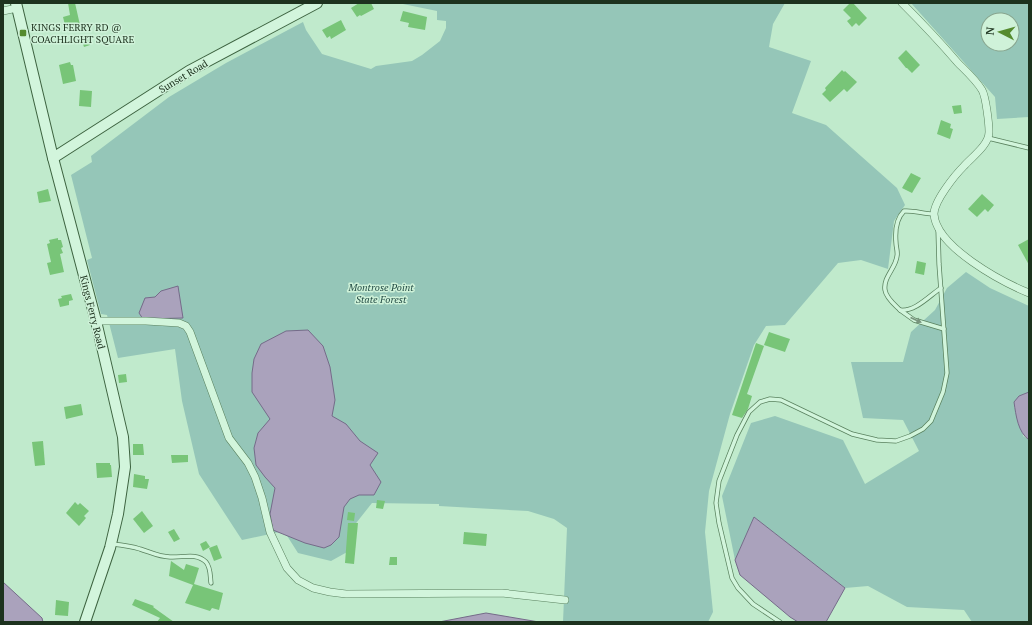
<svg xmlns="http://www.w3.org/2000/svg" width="1032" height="625" viewBox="0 0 1032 625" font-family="'PT Serif',serif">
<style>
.green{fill:#95c6b8;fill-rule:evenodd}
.water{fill:#aaa2bc;stroke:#756b89}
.building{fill:#78c578}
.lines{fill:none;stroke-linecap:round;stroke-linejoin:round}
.lane-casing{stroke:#59815e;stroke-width:5}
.street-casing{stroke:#59815e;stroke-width:8}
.secondary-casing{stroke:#3d6340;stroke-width:12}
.lane{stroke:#d2f5dc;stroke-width:3.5}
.street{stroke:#d2f5dc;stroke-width:7}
.secondary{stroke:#d2f5dc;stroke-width:10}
.oneway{fill:#78947d}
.poi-dot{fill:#558b2e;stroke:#cff2d9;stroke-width:1.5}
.labels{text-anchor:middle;stroke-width:3;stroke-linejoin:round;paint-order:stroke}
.poi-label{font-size:10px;fill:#1d321e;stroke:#cff2d9;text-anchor:start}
.street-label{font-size:10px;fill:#1d321e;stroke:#cff2d9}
.park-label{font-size:10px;font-style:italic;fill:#254d46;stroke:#cff2d9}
</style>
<rect width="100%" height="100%" fill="#c0eacc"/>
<g class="green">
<path d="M398 3H785L773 24 769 47 811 61 792 113 826 125 897 188 905 205 894 221 888 269 861 260 838 263 785 325 766 326 754 345 730 414 709 491 705 532 713 612 708 622H563L567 528 554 519 528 511 439 506V504L372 503 353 527 349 551 331 561 298 553 284 531 242 540 199 474 182 401 175 349 118 358 107 315 101 314 87 260 92 258 71 175 92 162 91 156 169 97 226 63 303 22 306 30 322 54 371 69 376 66 412 61 422 55 440 41 446 28V21L437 20V11Z"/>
<path d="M911 3H1029V117L997 119 995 97ZM988 20H1012V44H988Z"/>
<path d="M966 272 990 288 1029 306V392L1019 396 1023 436 1029 440V622H972L964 610 907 607 868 586 845 588 754 517 735 560 722 496 751 423 775 416 843 440 865 484 919 451 903 420 863 418 851 362H903L911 332 935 310 947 288Z"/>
</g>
<g class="water">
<path d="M178 286 183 318 143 319 139 313 145 298 155 297 161 291Z"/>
<path d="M308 330 323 346 330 367 335 400 332 416 346 424 360 441 378 453 370 465 381 482 374 495H359L350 499 344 507 339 537 331 545 324 548 305 543 273 530 270 514 275 488 265 477 256 465 254 448 258 433 270 419 252 392V373L254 359 261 344 286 331Z"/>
<path d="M1029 392V440C1018 432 1016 416 1014 402L1019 396Z"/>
<path d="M754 517 845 588 826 622H798L790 617 740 575 735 560Z"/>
<path d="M3 582 42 618 43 622H3Z"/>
<path d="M486 613 539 622H439Z"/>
</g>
<g class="building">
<path d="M68 3H75L80 25 66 29 63 17 70 15Z"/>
<path d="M359 3H371L374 9 361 16 360 15 357 17 351 8Z"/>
<path d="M850 3H853L867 18 859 26 856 23 852 27 847 21 851 18 843 10Z"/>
<path d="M403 11 427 17 425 30 408 27 409 23 400 21Z"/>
<path d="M341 20 346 30 331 39 330 36 327 38 322 30Z"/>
<path d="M87 35 90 45 84 47 81 37Z"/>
<path d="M906 50 920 65 912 73 907 68H906L898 58Z"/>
<path d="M70 62 71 65H73L76 81 63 84 59 65Z"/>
<path d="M842 70 844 72 845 71 857 82 847 92 844 89 830 102 822 94 826 90 825 88Z"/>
<path d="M80 90 92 91 91 107 79 106Z"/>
<path d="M961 105 962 113 954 114 952 106Z"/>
<path d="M941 120 951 124 950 128 953 129 950 139 937 134Z"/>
<path d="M911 173 921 178 912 193 902 188Z"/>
<path d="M48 189 51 201 39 203 37 192Z"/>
<path d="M982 194 994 205 988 212 985 209 977 217 968 209Z"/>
<path d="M58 238V240H61L63 247 61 248 63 253 60 254 64 272 50 275 47 263 51 262 47 244 50 243 49 240Z"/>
<path d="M1029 239V265L1018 245Z"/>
<path d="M917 261 926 263 924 275 915 273Z"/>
<path d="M71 294 73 300 69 301V305L60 307 58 299 62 298 61 296Z"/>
<path d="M769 332 790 339 785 352 764 345Z"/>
<path d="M756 343 764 346 747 394 752 396 748 409 742 418 732 415Z"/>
<path d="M126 374 127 382 119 383 118 375Z"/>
<path d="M81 404 83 415 66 419 64 407Z"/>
<path d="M43 441 45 465 35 466 32 442Z"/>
<path d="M133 444H143L144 455H133Z"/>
<path d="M171 455H188V462L172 463Z"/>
<path d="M96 463H110V465H111L112 477 97 478Z"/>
<path d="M134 474 145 476V479H149L147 489 133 487Z"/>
<path d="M377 500 385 501 383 509 376 508Z"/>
<path d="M75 502 78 505 80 503 89 511 84 516 86 518 79 526 66 513Z"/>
<path d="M142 511 153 526 144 533 133 519Z"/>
<path d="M348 512 355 513 354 521 347 520Z"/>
<path d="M348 523H358L354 564 345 563Z"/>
<path d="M174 529 180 539 174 542 168 532Z"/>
<path d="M464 532 487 534 486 546 463 544Z"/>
<path d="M206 541 210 547 203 551 200 544Z"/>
<path d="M217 545 222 558 214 561 209 548Z"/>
<path d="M390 557H397V565H389Z"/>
<path d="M171 561 184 570 186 564 199 568 194 584 223 593 219 610 212 608 210 611 185 603 193 585 169 576Z"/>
<path d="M135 599 154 606 153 607 174 622H157L160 618 132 605Z"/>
<path d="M56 600 69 602 68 616 55 615Z"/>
</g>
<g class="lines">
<g class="lane-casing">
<g id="lane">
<path d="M988 138 1029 148"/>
<path d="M941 288C929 296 915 312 900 310L914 320 944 329"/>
<path d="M900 310C895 305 886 298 885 290 883 277 896 268 897 256 898 252 896 247 896 243 895 232 896 219 904 211 914 210 923 214 934 214"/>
<path d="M112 544C122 545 131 546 140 549 150 552 159 557 170 557 182 558 196 552 206 562 211 568 210 576 211 583"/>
<path d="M780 622 753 604 738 588 732 578 719 523 716 503 719 481 737 435 749 412 760 402 770 399 781 400 852 434 877 440 896 441 910 436 923 429 931 421 943 392 947 373 939 264 938 229"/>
</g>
</g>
<g class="street-casing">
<g id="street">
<path d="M902 3C921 22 940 42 958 63 966 71 976 80 982 90 986 97 989 124 989 132 989 145 972 157 964 166 955 175 934 201 934 214 936 247 1002 282 1029 293"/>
<path d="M3 11 17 8"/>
<path d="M96 321H146L179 323 186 326 190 332 229 438 248 463 255 477 262 498 270 532 287 568 298 580 313 588 330 592 346 594 502 593 565 600"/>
</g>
</g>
<g class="secondary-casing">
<g id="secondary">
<path d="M16 3 53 158 96 321 123 437 125 467 118 514 110 548 85 622"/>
<path d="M53 158 189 71 317 3"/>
</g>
</g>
<use href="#lane" class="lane"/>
<use href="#street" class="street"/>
<use href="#secondary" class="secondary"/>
</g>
<defs><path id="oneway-solid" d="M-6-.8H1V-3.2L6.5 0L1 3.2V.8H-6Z"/></defs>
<use class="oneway" href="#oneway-solid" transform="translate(916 320) rotate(25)"/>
<rect class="poi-dot" x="19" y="29" width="8" height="8" rx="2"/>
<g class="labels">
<g class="poi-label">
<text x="31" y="31">KINGS FERRY RD @<tspan x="31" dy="12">COACHLIGHT SQUARE</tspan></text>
</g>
<g class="street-label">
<text transform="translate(183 76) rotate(-31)" y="4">Sunset Road</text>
<text transform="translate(93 312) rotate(76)" y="4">Kings Ferry Road</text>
</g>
<g class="park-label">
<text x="381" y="291">Montrose Point<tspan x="381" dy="12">State Forest</tspan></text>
</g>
</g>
<rect width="1032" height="625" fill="none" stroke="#1d321e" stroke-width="8"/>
<g transform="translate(1000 32) rotate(276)"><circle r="19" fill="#cff2d9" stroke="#88a58e"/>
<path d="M0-3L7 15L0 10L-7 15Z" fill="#558b2e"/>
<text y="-6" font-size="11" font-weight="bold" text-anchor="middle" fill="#1d321e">N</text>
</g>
</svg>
